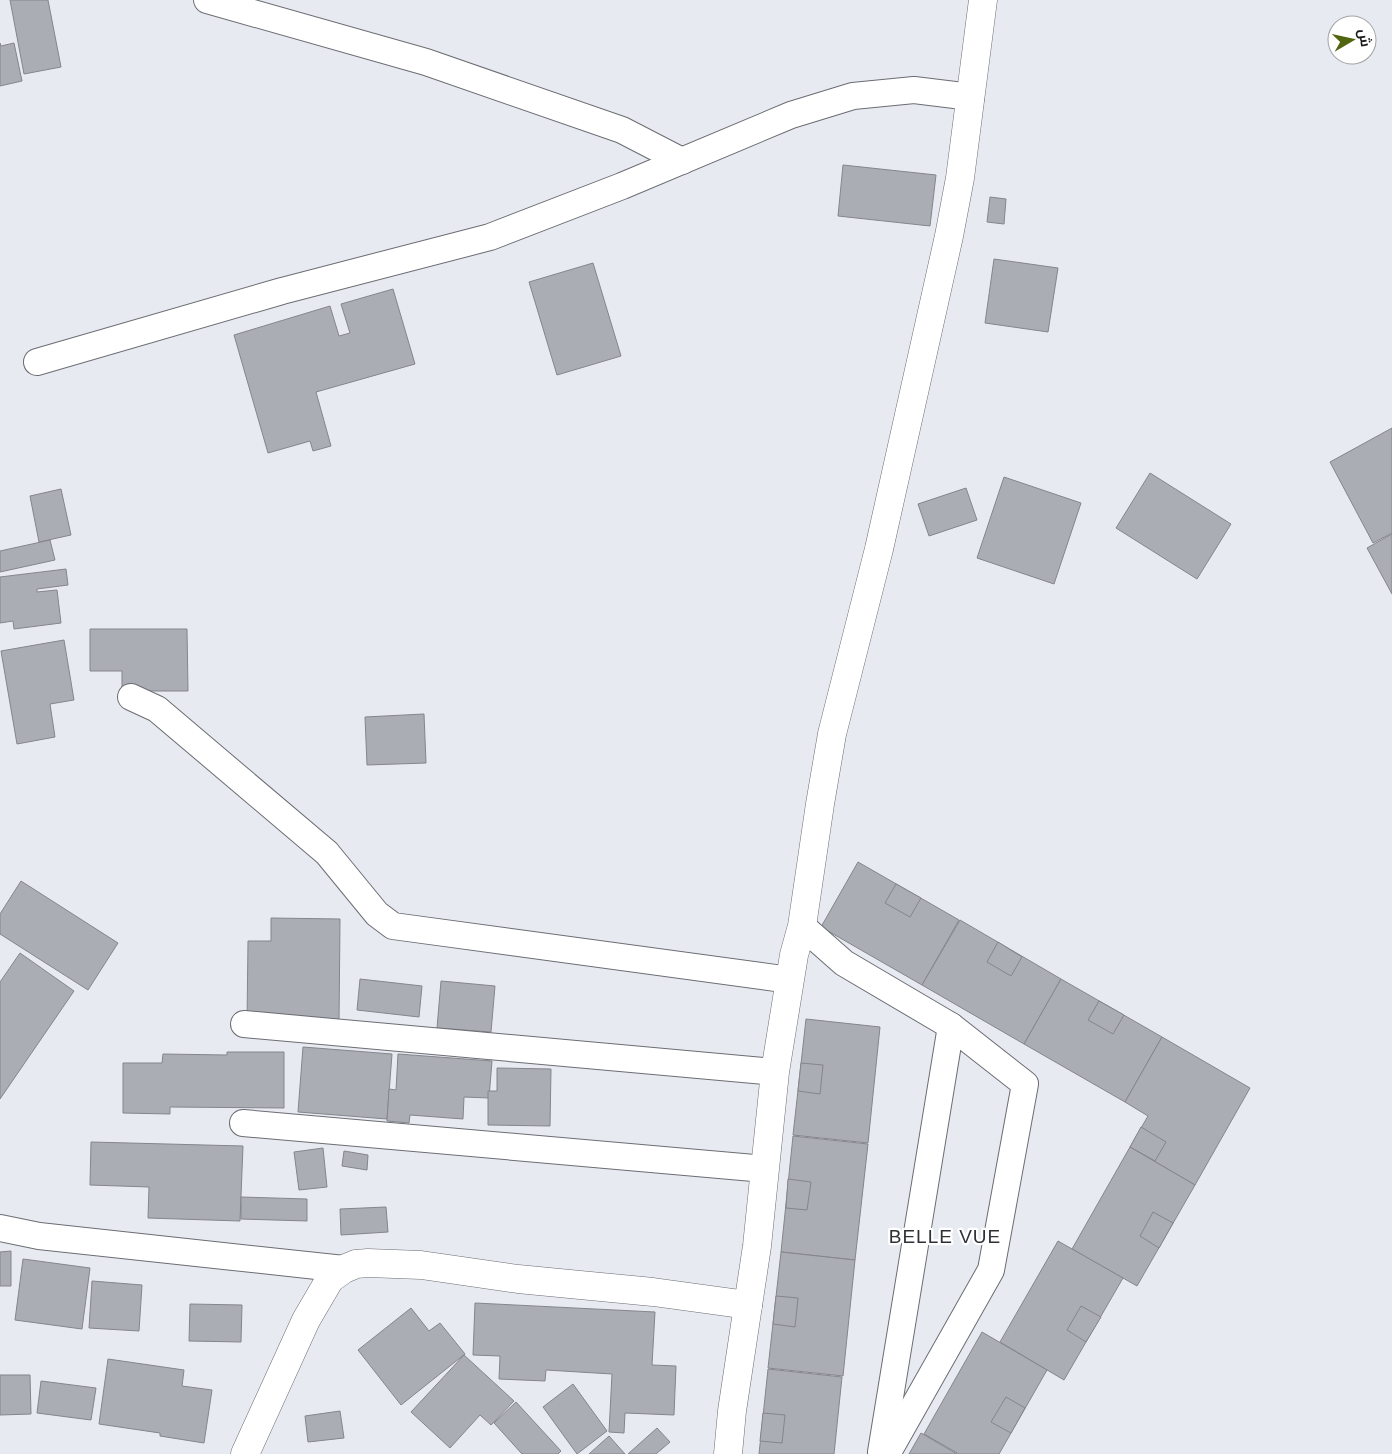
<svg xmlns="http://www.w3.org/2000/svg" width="1392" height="1454" viewBox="0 0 1392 1454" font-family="Helvetica,Cairo,sans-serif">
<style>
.building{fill:#abadb4;stroke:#84868c}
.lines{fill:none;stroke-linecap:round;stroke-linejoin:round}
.street-casing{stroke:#6b6d73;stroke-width:28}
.secondary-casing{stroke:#6b6d73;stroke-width:29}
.street{stroke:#fff;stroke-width:26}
.secondary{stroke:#fff;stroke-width:28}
.labels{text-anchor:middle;stroke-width:4.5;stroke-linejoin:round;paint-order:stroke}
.quarter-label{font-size:19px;letter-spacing:1px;fill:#2f3136;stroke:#fff}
</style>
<rect width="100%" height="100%" fill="#e8eaf1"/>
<g class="building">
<path d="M10 0H48L61 67 24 74Z"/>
<path d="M0 43 1 46 14 43 22 81 0 86Z"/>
<path d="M843 165 936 175 930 226 838 216Z"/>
<path d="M990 197 1006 199 1004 224 987 222Z"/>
<path d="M994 259 1058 268 1048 332 985 323Z"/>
<path d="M593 263 621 356 557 375 529 282Z"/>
<path d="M393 289 415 364 316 392 331 446 313 451 310 441 268 453 234 335 330 306 339 336 350 333 341 304Z"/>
<path d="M1392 428V533L1373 543 1330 462Z"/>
<path d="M1150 473 1231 524 1197 579 1116 528Z"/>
<path d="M1004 477 1081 503 1054 584 977 558Z"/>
<path d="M966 488 977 520 929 536 918 504Z"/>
<path d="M61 489 71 535 39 542 30 496Z"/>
<path d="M1392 534V594L1367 548Z"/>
<path d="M50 540 55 560 0 572V551Z"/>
<path d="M66 569 68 585 37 589V592L57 590 61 623 14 629 13 621 0 623V577Z"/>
<path d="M90 629H187L188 691H122V671H90Z"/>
<path d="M64 640 74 700 50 704 55 737 17 744 1 651Z"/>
<path d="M424 714 426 763 367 765 365 717Z"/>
<path d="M858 862 959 920 922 985 821 927Z"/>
<path d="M21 881 118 943 88 990 0 934V914Z"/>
<path d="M896 884 921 898 910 917 885 903Z"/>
<path d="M271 918 340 919 339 1025 247 1024 248 941H271Z"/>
<path d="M960 920 1061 979 1024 1044 922 985Z"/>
<path d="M998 942 1022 957 1011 976 987 962Z"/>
<path d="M20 953 74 991 0 1099V982Z"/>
<path d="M360 979 422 986 419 1017 357 1010Z"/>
<path d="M1061 979 1162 1037 1125 1102 1024 1044Z"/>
<path d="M441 981 495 986 491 1032 437 1028Z"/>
<path d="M1099 1001 1124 1015 1113 1034 1088 1020Z"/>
<path d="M806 1019 880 1027 868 1143 793 1135Z"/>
<path d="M1162 1037 1250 1088 1195 1185 1130 1147 1148 1116 1125 1102Z"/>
<path d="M303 1047 392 1054 387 1119 298 1112Z"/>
<path d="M227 1052H284V1108L170 1107V1114L123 1113V1063H162L163 1054 227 1055Z"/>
<path d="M398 1054 492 1061 489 1098 464 1097 463 1119 410 1115 409 1123 387 1121 389 1089 396 1090Z"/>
<path d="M801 1063 823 1065 820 1094 798 1091Z"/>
<path d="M497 1068 551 1069 550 1126 488 1125V1091H497Z"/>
<path d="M1141 1127 1166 1142 1155 1161 1130 1147Z"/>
<path d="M793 1136 868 1144 855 1260 781 1252Z"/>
<path d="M91 1142 243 1146 240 1221 148 1218 149 1187 90 1185Z"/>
<path d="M1130 1147 1195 1185 1137 1286 1072 1249Z"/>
<path d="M323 1148 327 1187 299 1190 294 1152Z"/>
<path d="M344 1151 368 1155 367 1170 342 1166Z"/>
<path d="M788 1179 811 1182 807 1210 786 1208Z"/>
<path d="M241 1197 307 1199V1221L241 1219Z"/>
<path d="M386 1207 388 1232 341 1235 340 1209Z"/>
<path d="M1153 1212 1173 1223 1159 1248 1140 1236Z"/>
<path d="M1058 1241 1123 1278 1064 1380 1000 1342Z"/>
<path d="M11 1251V1286H0V1252Z"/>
<path d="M781 1252 855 1260 843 1376 768 1368Z"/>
<path d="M23 1259 90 1268 82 1329 15 1320Z"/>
<path d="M92 1281 142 1285 139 1331 89 1328Z"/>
<path d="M776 1296 798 1298 795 1327 773 1324Z"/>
<path d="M475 1303 655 1312 652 1365 676 1366 674 1415 625 1413 624 1433 609 1432 612 1374 546 1370 545 1381 499 1379 500 1356 473 1355Z"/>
<path d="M190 1304 242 1305 241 1342 189 1341Z"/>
<path d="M1081 1306 1101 1317 1086 1342 1067 1330Z"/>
<path d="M411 1308 429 1331 440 1323 465 1354 401 1405 358 1350Z"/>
<path d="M982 1332 1047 1370 999 1454H959L924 1434Z"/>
<path d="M464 1355 514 1401 491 1425 480 1415 450 1448 411 1412Z"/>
<path d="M108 1359 184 1370 182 1386 212 1390 204 1443 160 1436V1433L99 1424Z"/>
<path d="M768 1369 842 1377 834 1454H759Z"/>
<path d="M0 1375H30L31 1414 0 1415Z"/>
<path d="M41 1381 96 1388 91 1420 37 1413Z"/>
<path d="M573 1384 607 1431 577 1454 543 1407Z"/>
<path d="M1006 1397 1025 1408 1011 1433 991 1422Z"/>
<path d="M516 1402 561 1451 558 1454H522L494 1423Z"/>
<path d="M340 1411 344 1438 308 1442 305 1416Z"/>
<path d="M763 1413 785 1415 782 1443 760 1441Z"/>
<path d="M657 1428 670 1442 656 1454H628Z"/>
<path d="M921 1433 957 1454H909Z"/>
<path d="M609 1436 625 1454H589Z"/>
</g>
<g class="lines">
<g class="street-casing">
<g id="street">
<path d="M207 0 426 62 622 130 682 161"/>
<path d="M37 362 282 291 490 237 622 186 791 115 853 96 914 90 971 97"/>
<path d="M131 697 157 709 327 853 377 914 393 926 790 980"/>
<path d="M802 926 844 963 951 1026 1025 1084 991 1270 887 1454"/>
<path d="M244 1024 775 1072"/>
<path d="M243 1123 765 1169"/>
<path d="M0 1228 39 1236 344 1269"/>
<path d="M881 1452 951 1026"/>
</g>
</g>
<g class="secondary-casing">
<g id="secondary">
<path d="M245 1454 306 1320 330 1279 344 1269 356 1264 368 1263 421 1265 518 1279 653 1292 748 1305"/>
<path d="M728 1454 732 1411 757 1246 775 1072 794 955 802 926 820 804 832 734 879 549 949 236 960 178 983 0"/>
</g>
</g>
<use href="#street" class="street"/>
<use href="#secondary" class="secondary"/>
</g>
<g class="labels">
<g class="quarter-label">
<text x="945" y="1243">BELLE VUE</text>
</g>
</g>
<g transform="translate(1352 40) rotate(81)"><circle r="24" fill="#ffffff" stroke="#a3a4a5"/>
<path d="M0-4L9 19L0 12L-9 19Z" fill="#51640f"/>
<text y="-8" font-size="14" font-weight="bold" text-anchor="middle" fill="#1a1b1d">ش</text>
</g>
</svg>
